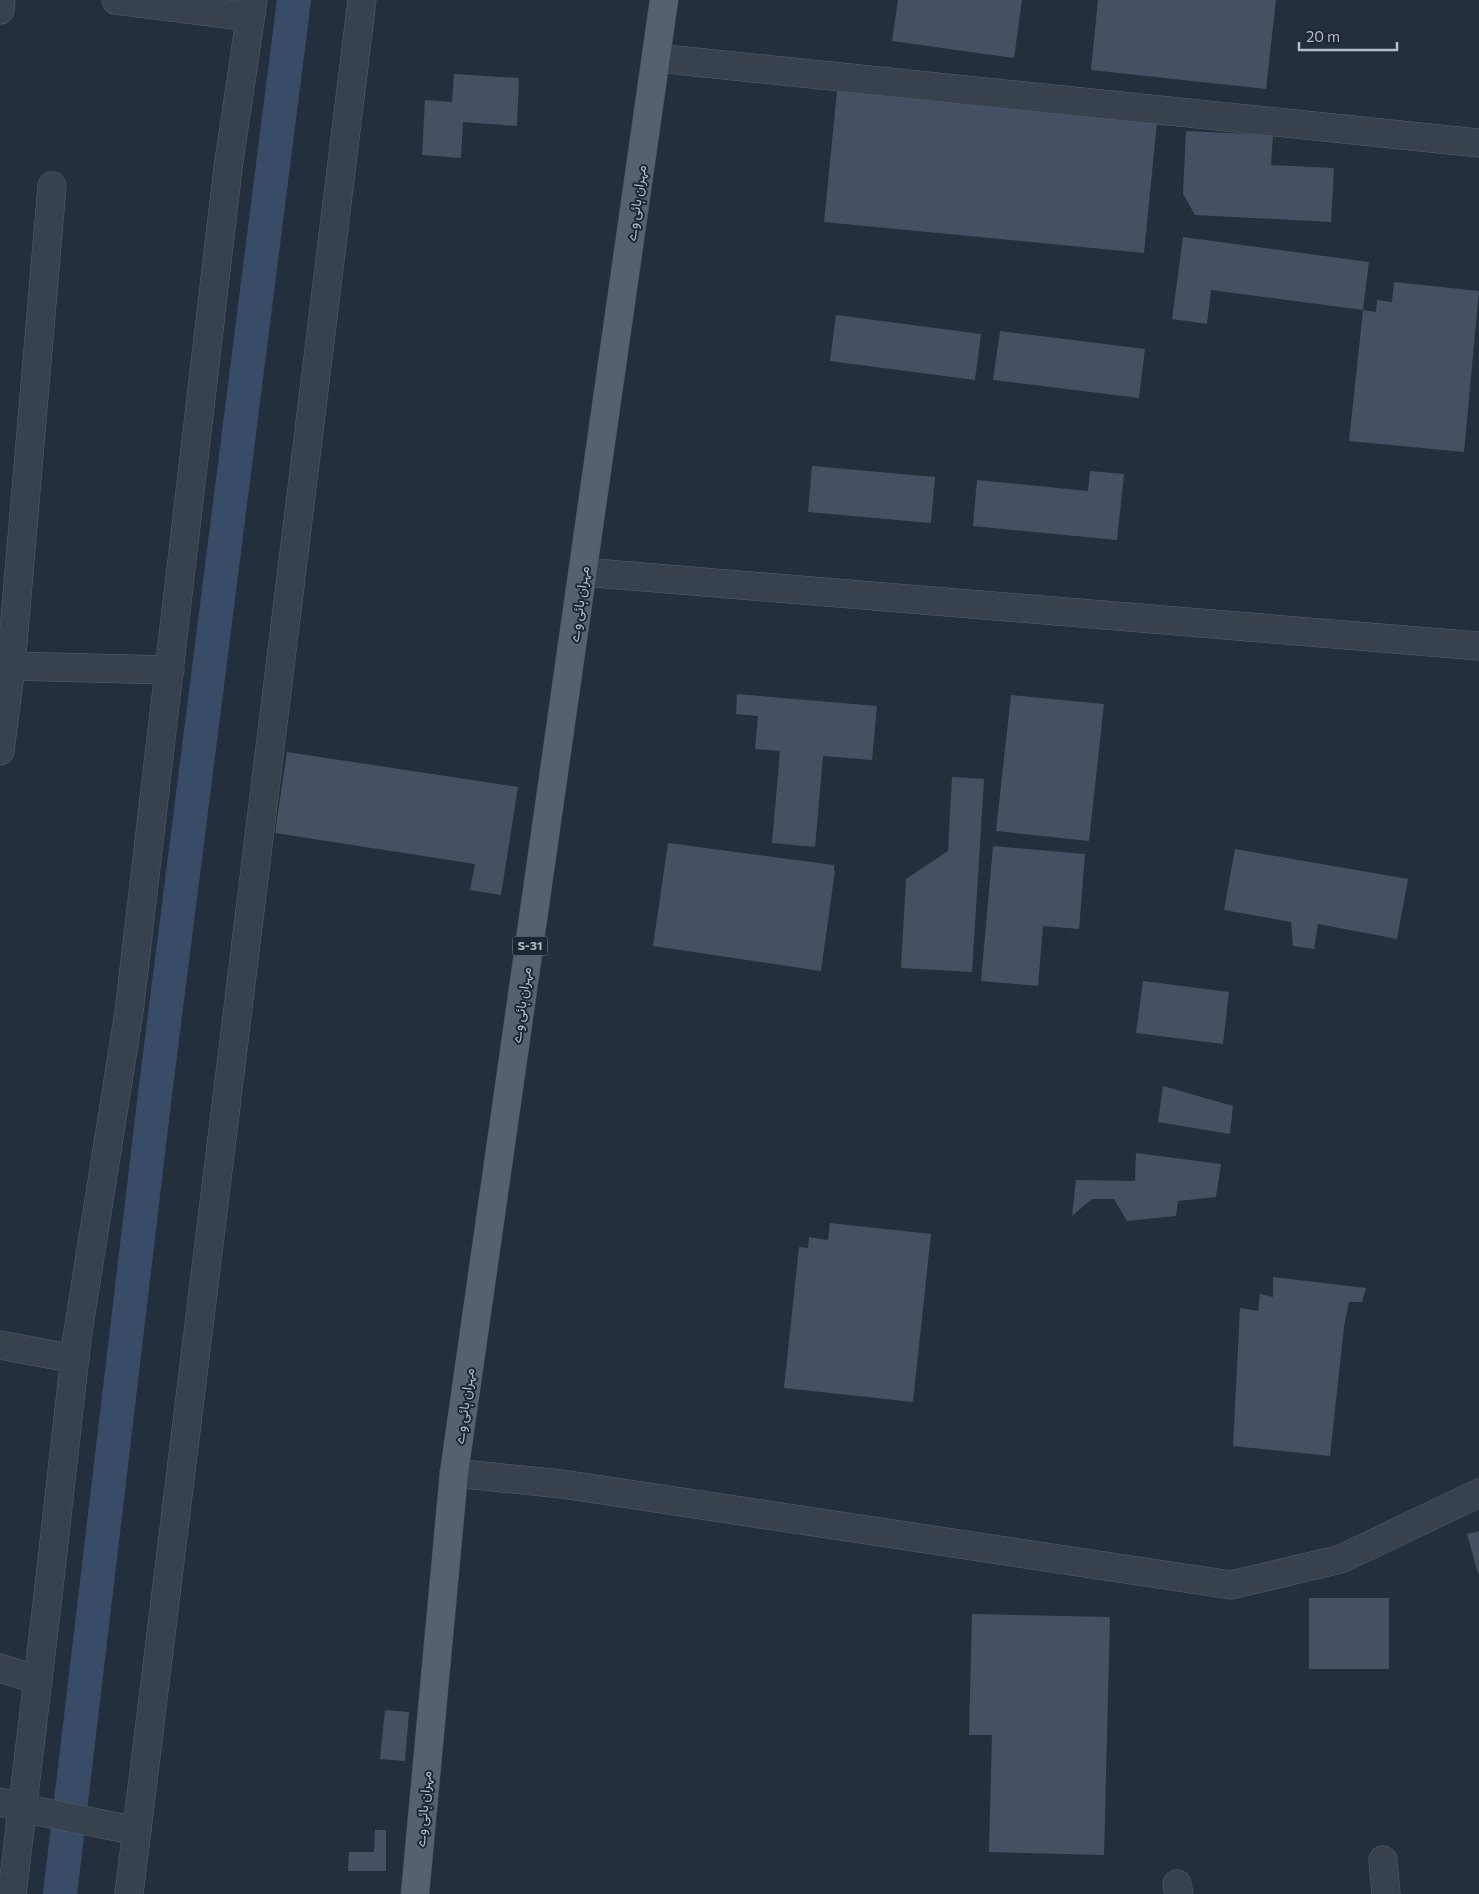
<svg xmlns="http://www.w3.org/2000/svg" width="1479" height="1894" viewBox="0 0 1479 1894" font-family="Commissioner,Vazirmatn,sans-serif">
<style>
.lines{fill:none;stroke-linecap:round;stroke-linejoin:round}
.canal{stroke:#394c67;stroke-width:34}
.building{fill:#455162}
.minor-casing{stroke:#565f6c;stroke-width:29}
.major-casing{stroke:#414a57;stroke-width:29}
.minor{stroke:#38414e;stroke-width:28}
.major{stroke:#56606e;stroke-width:28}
.labels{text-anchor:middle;stroke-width:4;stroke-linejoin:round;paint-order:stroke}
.shield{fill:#1d2633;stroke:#878f9c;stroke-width:1}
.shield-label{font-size:12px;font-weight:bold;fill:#b4bcc9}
.street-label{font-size:14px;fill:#b4bcc9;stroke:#1d2633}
</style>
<rect width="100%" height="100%" fill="#242f3e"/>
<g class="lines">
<path class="canal" d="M60 1894 155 1094 294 0"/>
</g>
<g class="building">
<path d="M898 0H1022L1014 58 892 41Z"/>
<path d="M1098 0H1276L1266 89 1091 70Z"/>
<path d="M454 74 519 78 517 126 463 122 461 158 422 155 425 100 452 102Z"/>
<path d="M837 91 1157 122 1144 253 824 222Z"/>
<path d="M1186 131 1273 135 1271 165 1334 168 1331 222 1195 215 1183 194Z"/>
<path d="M1183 237 1369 262 1363 310 1376 312 1377 300 1392 302 1394 282 1479 291 1464 452 1349 441 1363 310 1211 290 1207 324 1172 319Z"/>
<path d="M836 315 981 334 975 380 830 361Z"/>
<path d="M1000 331 1145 349 1139 398 993 380Z"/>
<path d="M812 466 935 477 931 523 808 512Z"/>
<path d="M1090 471 1124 474 1117 540 973 526 977 480 1088 491Z"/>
<path d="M737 694 877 706 872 760 823 756 815 847 772 843 780 751 755 749 758 716 736 714Z"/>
<path d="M1011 695 1104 704 1089 841 996 831Z"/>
<path d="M287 752 518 787 501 895 470 890 475 864 275 833Z"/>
<path d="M952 777 984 779 972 972 901 968 906 879 948 851Z"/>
<path d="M668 843 834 865V871H835L821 971 653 946Z"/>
<path d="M993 846 1085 854 1079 929 1043 926 1038 986 981 981Z"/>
<path d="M1235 849 1408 879 1397 939 1318 924 1314 949 1293 946 1291 922 1224 910Z"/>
<path d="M1143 981 1229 992 1223 1044 1136 1033Z"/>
<path d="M1163 1086 1233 1106 1230 1134 1158 1122Z"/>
<path d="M1136 1153 1221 1164 1216 1197 1178 1201 1176 1216 1127 1221 1114 1199H1092L1072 1216 1076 1180 1135 1181Z"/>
<path d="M830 1223 931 1234 913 1402 784 1388 799 1247 808 1248 809 1237 828 1240Z"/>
<path d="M1273 1277 1366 1288 1362 1302H1349L1344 1327 1330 1456 1233 1446 1240 1308 1258 1311 1260 1294 1273 1297Z"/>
<path d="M1479 1531V1573H1478L1467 1534Z"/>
<rect x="1309" y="1598" width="80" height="71"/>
<path d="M972 1614 1110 1617 1104 1855 989 1852 992 1735H969Z"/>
<path d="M385 1710 409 1712 405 1761 380 1759Z"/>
<path d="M375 1830H386V1871H348L349 1852H374Z"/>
</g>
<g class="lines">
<g class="minor-casing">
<g id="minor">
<path d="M116 0 250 17"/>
<path d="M0 10 1 0"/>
<path d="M657 58 1479 143"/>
<path d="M583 572 1479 646"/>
<path d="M0 664 11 666 170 670"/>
<path d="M0 751 11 666 52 186"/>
<path d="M0 1345 75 1359"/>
<path d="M454 1473 562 1484 1231 1585 1341 1559 1479 1493"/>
<path d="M0 1668 38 1680"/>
<path d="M0 1802 22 1808 137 1831"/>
<path d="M1383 1860 1386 1894"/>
<path d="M1177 1884 1179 1894"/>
<path d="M12 1894 48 1596 77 1338 129 1012 228 168 253 0"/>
<path d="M129 1894 362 0"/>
</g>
</g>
<g class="major-casing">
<path id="major" d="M415 1894 454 1473 664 0"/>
</g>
<use href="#minor" class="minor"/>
<use href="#major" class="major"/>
</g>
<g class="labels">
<rect class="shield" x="512.5" y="936.5" width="35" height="19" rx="4"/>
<g class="shield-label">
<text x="530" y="950">S-31</text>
</g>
<g class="street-label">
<text transform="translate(636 203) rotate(-82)" y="5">مہران ہائی وے</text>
<text transform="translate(579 604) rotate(-82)" y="5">مہران ہائی وے</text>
<text transform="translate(521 1005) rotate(-82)" y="5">مہران ہائی وے</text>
<text transform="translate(464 1406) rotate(-82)" y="5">مہران ہائی وے</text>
<text transform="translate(423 1809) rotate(-85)" y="5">مہران ہائی وے</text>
</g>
</g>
<path d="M1299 42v8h98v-8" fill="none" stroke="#b4bcc9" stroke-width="2.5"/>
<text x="1306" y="42" font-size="15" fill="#b4bcc9" stroke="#1d2633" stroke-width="4" paint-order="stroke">20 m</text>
</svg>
